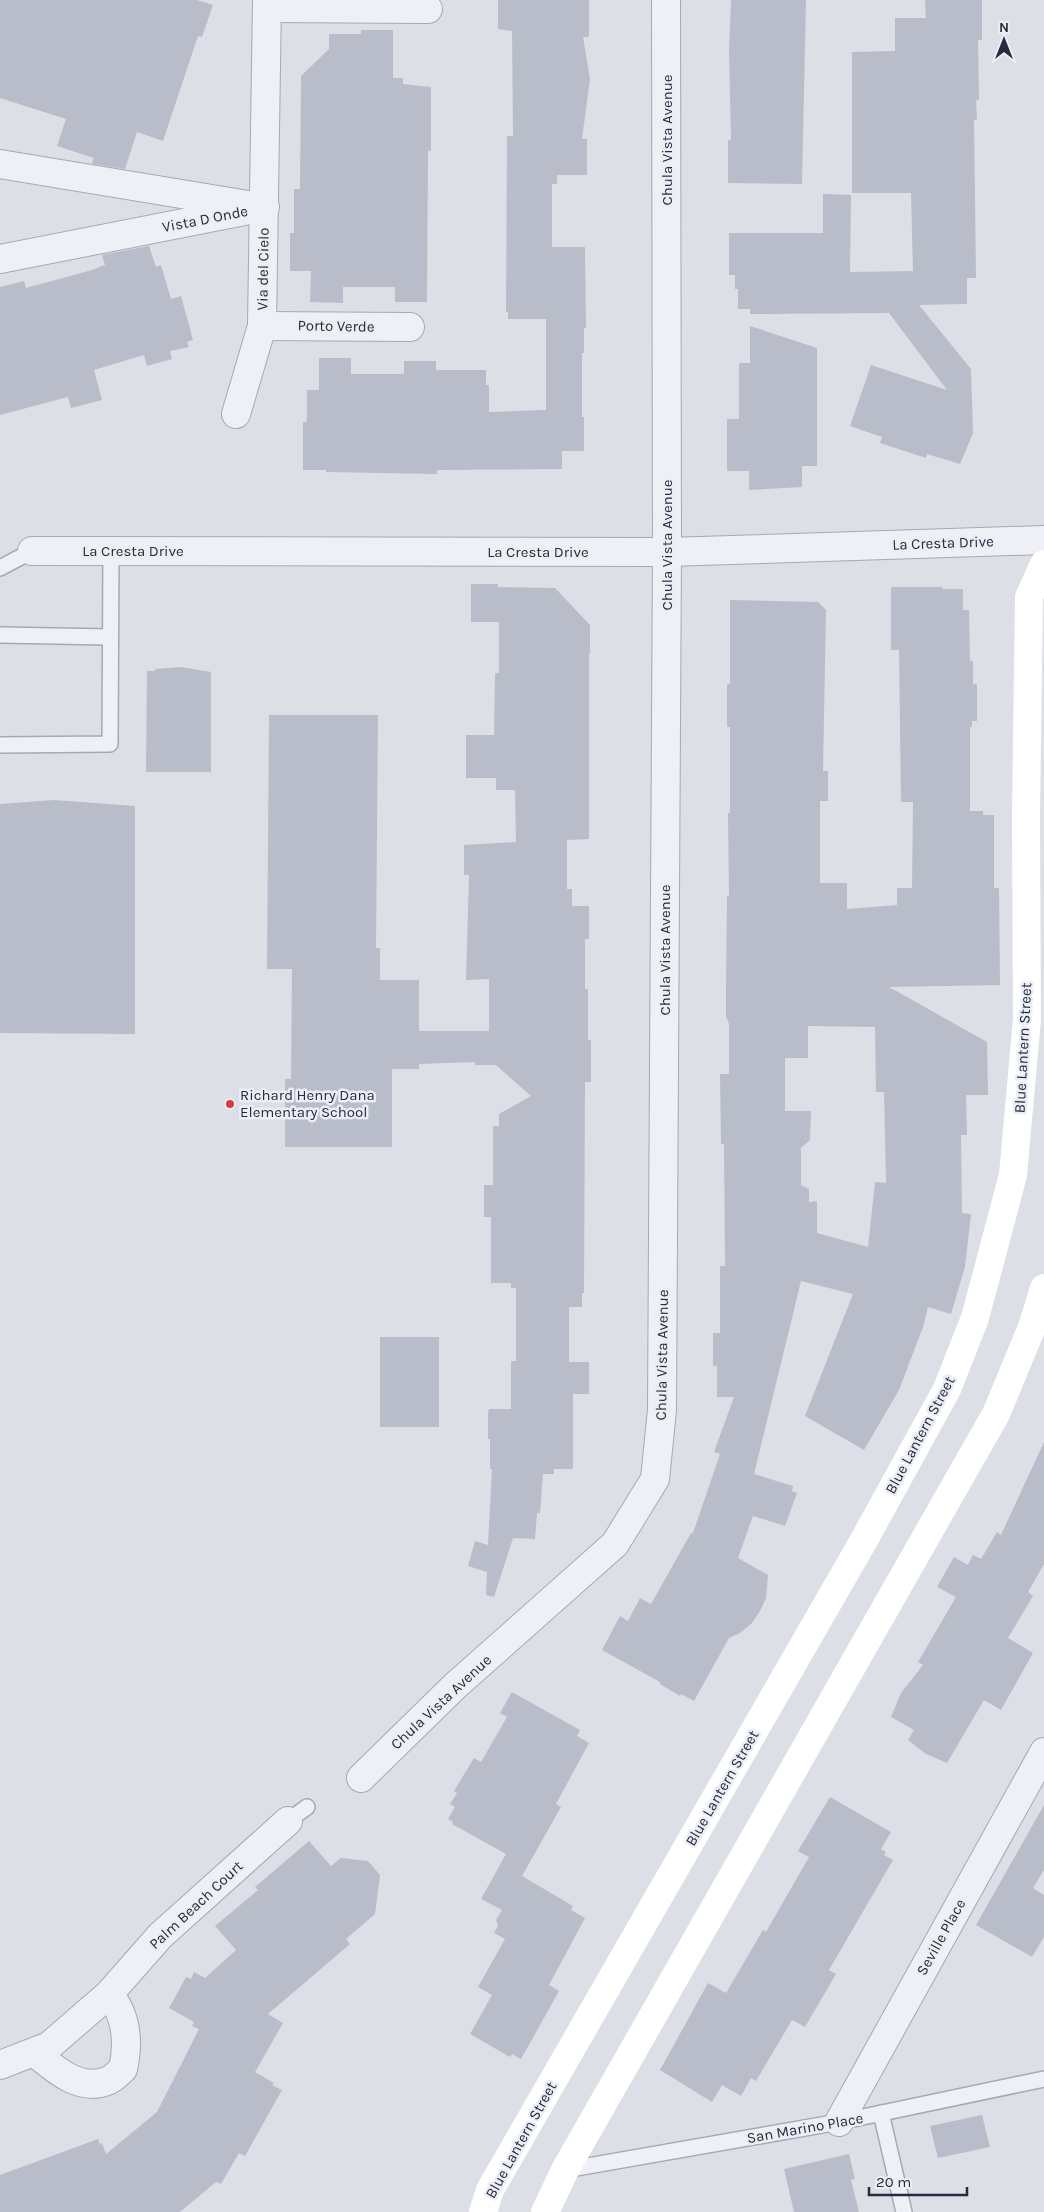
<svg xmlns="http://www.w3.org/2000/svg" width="1044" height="2212" viewBox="0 0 1044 2212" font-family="Karla,sans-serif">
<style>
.building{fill:#b9bdc9;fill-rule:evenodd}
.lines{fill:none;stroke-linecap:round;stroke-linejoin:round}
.lane-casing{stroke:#a5a9b3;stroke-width:18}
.street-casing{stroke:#a5a9b3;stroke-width:30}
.lane{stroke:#eff0f5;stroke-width:15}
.street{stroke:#eff0f5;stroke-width:28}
.secondary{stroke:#fff;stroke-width:28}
.poi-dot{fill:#ce3e40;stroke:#ebeef4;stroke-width:2}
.labels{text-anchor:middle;stroke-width:5;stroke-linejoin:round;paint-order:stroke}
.street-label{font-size:15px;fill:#262b3d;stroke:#ebeef4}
.poi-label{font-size:15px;fill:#262b3d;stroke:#ebeef4;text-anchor:start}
</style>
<rect width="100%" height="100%" fill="#dcdfe6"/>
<g class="building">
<path d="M0 0H197L213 5 202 37 198 36 163 141 137 132 125 169 94 164 92 163 94 158 57 146 66 119 0 98Z"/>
<path d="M498 0H589V37H583L590 79 582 139H587V175H557V184H552V247H585L586 328H584V353H582V417H584V451H562V469L437 470V474L326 472V470H303V422H306L307 416V390H319V358H351V374H404V361H436V370H486V385H489V412L546 410V319H508V312H506L507 136H513L512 31 498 29Z"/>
<path d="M731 0H806L802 184 728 183V140H731L729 50Z"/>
<path d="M925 0H982V40H978L979 100H976L977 120H974L976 278H967V304L919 305 971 369 973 433 960 464 927 454 926 458 880 443 882 437 850 426 871 365 947 390 889 313 750 314V309H738V289H735V275H729V233H823V194L851 195 850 272 913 271 911 193H852V52L895 51V18H926Z"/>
<path d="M361 30H393V78H403V84L431 87V151H428L427 302H395V287H343V303L310 302 311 271H290V233H294V189H300L301 76 329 49V34H361Z"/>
<path d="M149 246 156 267 161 265 171 299 181 296 193 340 187 342 189 347 170 351 172 359 147 366 144 355 94 370 102 400 71 408 68 397 0 415V287L24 281 26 288 92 270 105 265 102 255Z"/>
<path d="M750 326 817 348V466H802V487L749 490V471H727V419H739V363H750Z"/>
<path d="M471 584H498V587L555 588 590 625V654H589V839L567 840V889H572V906H589V939H585V989H588V1040H591V1082H585L584 1293H582V1307H569V1362H589V1394H573V1469H554V1474H543L540 1513H537L535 1539 513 1538 494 1597 486 1595 487 1572 468 1566 475 1541 488 1545 492 1469H490V1439H488V1414L489 1409H511V1361H516V1288H511V1283H491V1217H484V1185H493V1126H499V1114L531 1096 496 1065H475V1062L419 1064V1069H392V1147H285V1079H291L292 969H267L269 715H378L376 948H380V980H419V1031H489V979L466 980 469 875H464V845L516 842 515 790H496V778H466V735H494L495 673H499V622H471Z"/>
<path d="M891 587H942V589H963V610H969L970 661H973V684H977V721H972V727H970V811H983V815H994V888H999L1000 985 889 987 987 1042 988 1095H966L967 1135H961L962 1213 971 1214 965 1267 951 1314 928 1307 923 1327 899 1390 864 1450 805 1416 853 1294 801 1281 754 1474 793 1486 792 1491 797 1493 785 1526 753 1516 738 1558 768 1575 766 1598 760 1611 752 1623 740 1633 729 1638 694 1701 681 1694 680 1696 660 1684V1682L602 1650 620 1616 628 1621 640 1598 651 1604 691 1533H693L720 1454 714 1452 734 1397H717V1366H713V1333H720V1266H725L724 1144H721L720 1074H729V1024L726 1016V987L727 896H729L728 813H730V727H727V684H730V600L818 602 826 610 823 771H828V801H820V883H847V909L897 905V888H912L913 802H901L899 650H891ZM808 1026 875 1027 876 1092H884L886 1183 875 1182 868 1247 817 1233V1201L809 1202V1189L801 1185V1148L810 1140 811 1111H785V1058H808Z"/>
<path d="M181 667 211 672V772H146L147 671H155V669Z"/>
<path d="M54 800 135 806V1034L0 1033V804Z"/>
<rect x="380" y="1337" width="59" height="90"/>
<path d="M1044 1442V1564L1028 1592 1033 1596 1008 1638 1033 1653 1001 1710 984 1700 947 1763 926 1754 908 1740 914 1730 891 1717 901 1693 923 1665 918 1662 956 1597 937 1587 954 1557 968 1565 973 1555 981 1559 997 1532 1001 1535Z"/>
<path d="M512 1692 580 1730 577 1736 589 1743 556 1804 561 1807 522 1876 573 1906 571 1910 585 1918 549 1985 559 1991 521 2059 512 2054 510 2057 470 2034 492 1995 478 1987 505 1939 494 1933 498 1926 496 1920 502 1910 481 1899 506 1854 452 1824 453 1822 448 1819 455 1807 450 1804 457 1793 454 1791 474 1758 481 1762 507 1717 500 1713Z"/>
<path d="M830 1797 891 1832 881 1849 886 1852 884 1855 893 1860 829 1970 836 1974 805 2027 792 2020 756 2081 751 2078 741 2096 722 2085 712 2102 660 2070 708 1983 726 1993 763 1930 766 1932 809 1857 798 1851Z"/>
<path d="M1044 1805V1870L1033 1888 1044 1895V1937L1032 1957 976 1925Z"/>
<path d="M309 1841 331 1866 341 1858 368 1861 380 1875 375 1914 346 1939 350 1944 268 2014 283 2023 255 2072 274 2083 272 2085 282 2090 245 2156 239 2153 221 2184 216 2182 180 2212H0V2175L98 2139 100 2144 102 2143 106 2154 157 2112 199 2029 192 2026 194 2022 169 2008 186 1977 191 1979 194 1972 205 1978 236 1950 215 1926 258 1890 255 1887Z"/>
<path d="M982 2115 990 2147 938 2158 930 2126Z"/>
<path d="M849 2154 855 2179 851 2180 859 2212H794L784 2169Z"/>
</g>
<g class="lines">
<g class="lane-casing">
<g id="lane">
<path d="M0 568 32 551"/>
<path d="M0 635 110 637"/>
<path d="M0 745 110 744 111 551"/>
<path d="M288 1821 307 1807"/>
<path d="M881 2113 904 2212"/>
<path d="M565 2170 839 2122 1044 2079"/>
</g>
</g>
<g class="street-casing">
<g id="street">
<path d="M267 8 428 9"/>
<path d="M0 164 248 205"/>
<path d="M0 259 265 207"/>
<path d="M262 326 410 327"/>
<path d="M236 414 262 326 267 0"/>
<path d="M32 551 667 552 1044 540"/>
<path d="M361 1778 455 1686 615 1544 655 1479 662 1410 667 552 666 0"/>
<path d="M35 2053C55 2069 79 2092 107 2081 113 2079 118 2073 123 2069 129 2042 127 2016 109 1994"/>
<path d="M0 2065 49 2046 109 1994 160 1936 288 1821"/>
<path d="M839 2122 1044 1752"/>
</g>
</g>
<use href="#lane" class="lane"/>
<use href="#street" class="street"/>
<g class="secondary">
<path d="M483 2212 490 2190 864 1540 947 1389 975 1318 1013 1175 1027 1019 1026 818 1029 597 1044 564"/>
<path d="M545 2212 565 2170 996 1414 1032 1327 1044 1288"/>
</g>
</g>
<circle class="poi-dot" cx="230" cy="1104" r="5"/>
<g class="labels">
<g class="street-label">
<text transform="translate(667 140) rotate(-90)" y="5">Chula Vista Avenue</text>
<text transform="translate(205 219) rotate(-11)" y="5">Vista D Onde</text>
<text transform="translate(263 269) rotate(-89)" y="5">Via del Cielo</text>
<text transform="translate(336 326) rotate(1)" y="5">Porto Verde</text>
<text transform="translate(943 543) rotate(-2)" y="5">La Cresta Drive</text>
<text transform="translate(667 545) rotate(-90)" y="5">Chula Vista Avenue</text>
<text x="133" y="556">La Cresta Drive</text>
<text x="538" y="557">La Cresta Drive</text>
<text transform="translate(665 950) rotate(-90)" y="5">Chula Vista Avenue</text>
<text transform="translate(1023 1048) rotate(-87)" y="5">Blue Lantern Street</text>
<text transform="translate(662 1355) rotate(-89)" y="5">Chula Vista Avenue</text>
<text transform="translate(920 1435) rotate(-62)" y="5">Blue Lantern Street</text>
<text transform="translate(441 1702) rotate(-43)" y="5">Chula Vista Avenue</text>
<text transform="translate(722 1788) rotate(-60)" y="5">Blue Lantern Street</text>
<text transform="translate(196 1905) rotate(-43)" y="5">Palm Beach Court</text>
<text transform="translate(941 1937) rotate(-61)" y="5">Seville Place</text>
<text transform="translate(805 2128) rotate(-10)" y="5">San Marino Place</text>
<text transform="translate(521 2140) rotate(-61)" y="5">Blue Lantern Street</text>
</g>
<g class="poi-label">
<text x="240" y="1100">Richard Henry Dana<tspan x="240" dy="17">Elementary School</tspan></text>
</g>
</g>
<g transform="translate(1004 40)" stroke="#ebeef4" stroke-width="4" paint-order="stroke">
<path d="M0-4L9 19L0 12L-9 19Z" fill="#262b3d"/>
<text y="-8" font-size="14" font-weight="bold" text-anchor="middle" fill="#262b3d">N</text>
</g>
<path d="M869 2187v8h98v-8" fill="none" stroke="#262b3d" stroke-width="2.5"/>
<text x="876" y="2187" font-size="15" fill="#262b3d" stroke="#ebeef4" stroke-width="4" paint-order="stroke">20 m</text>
</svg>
